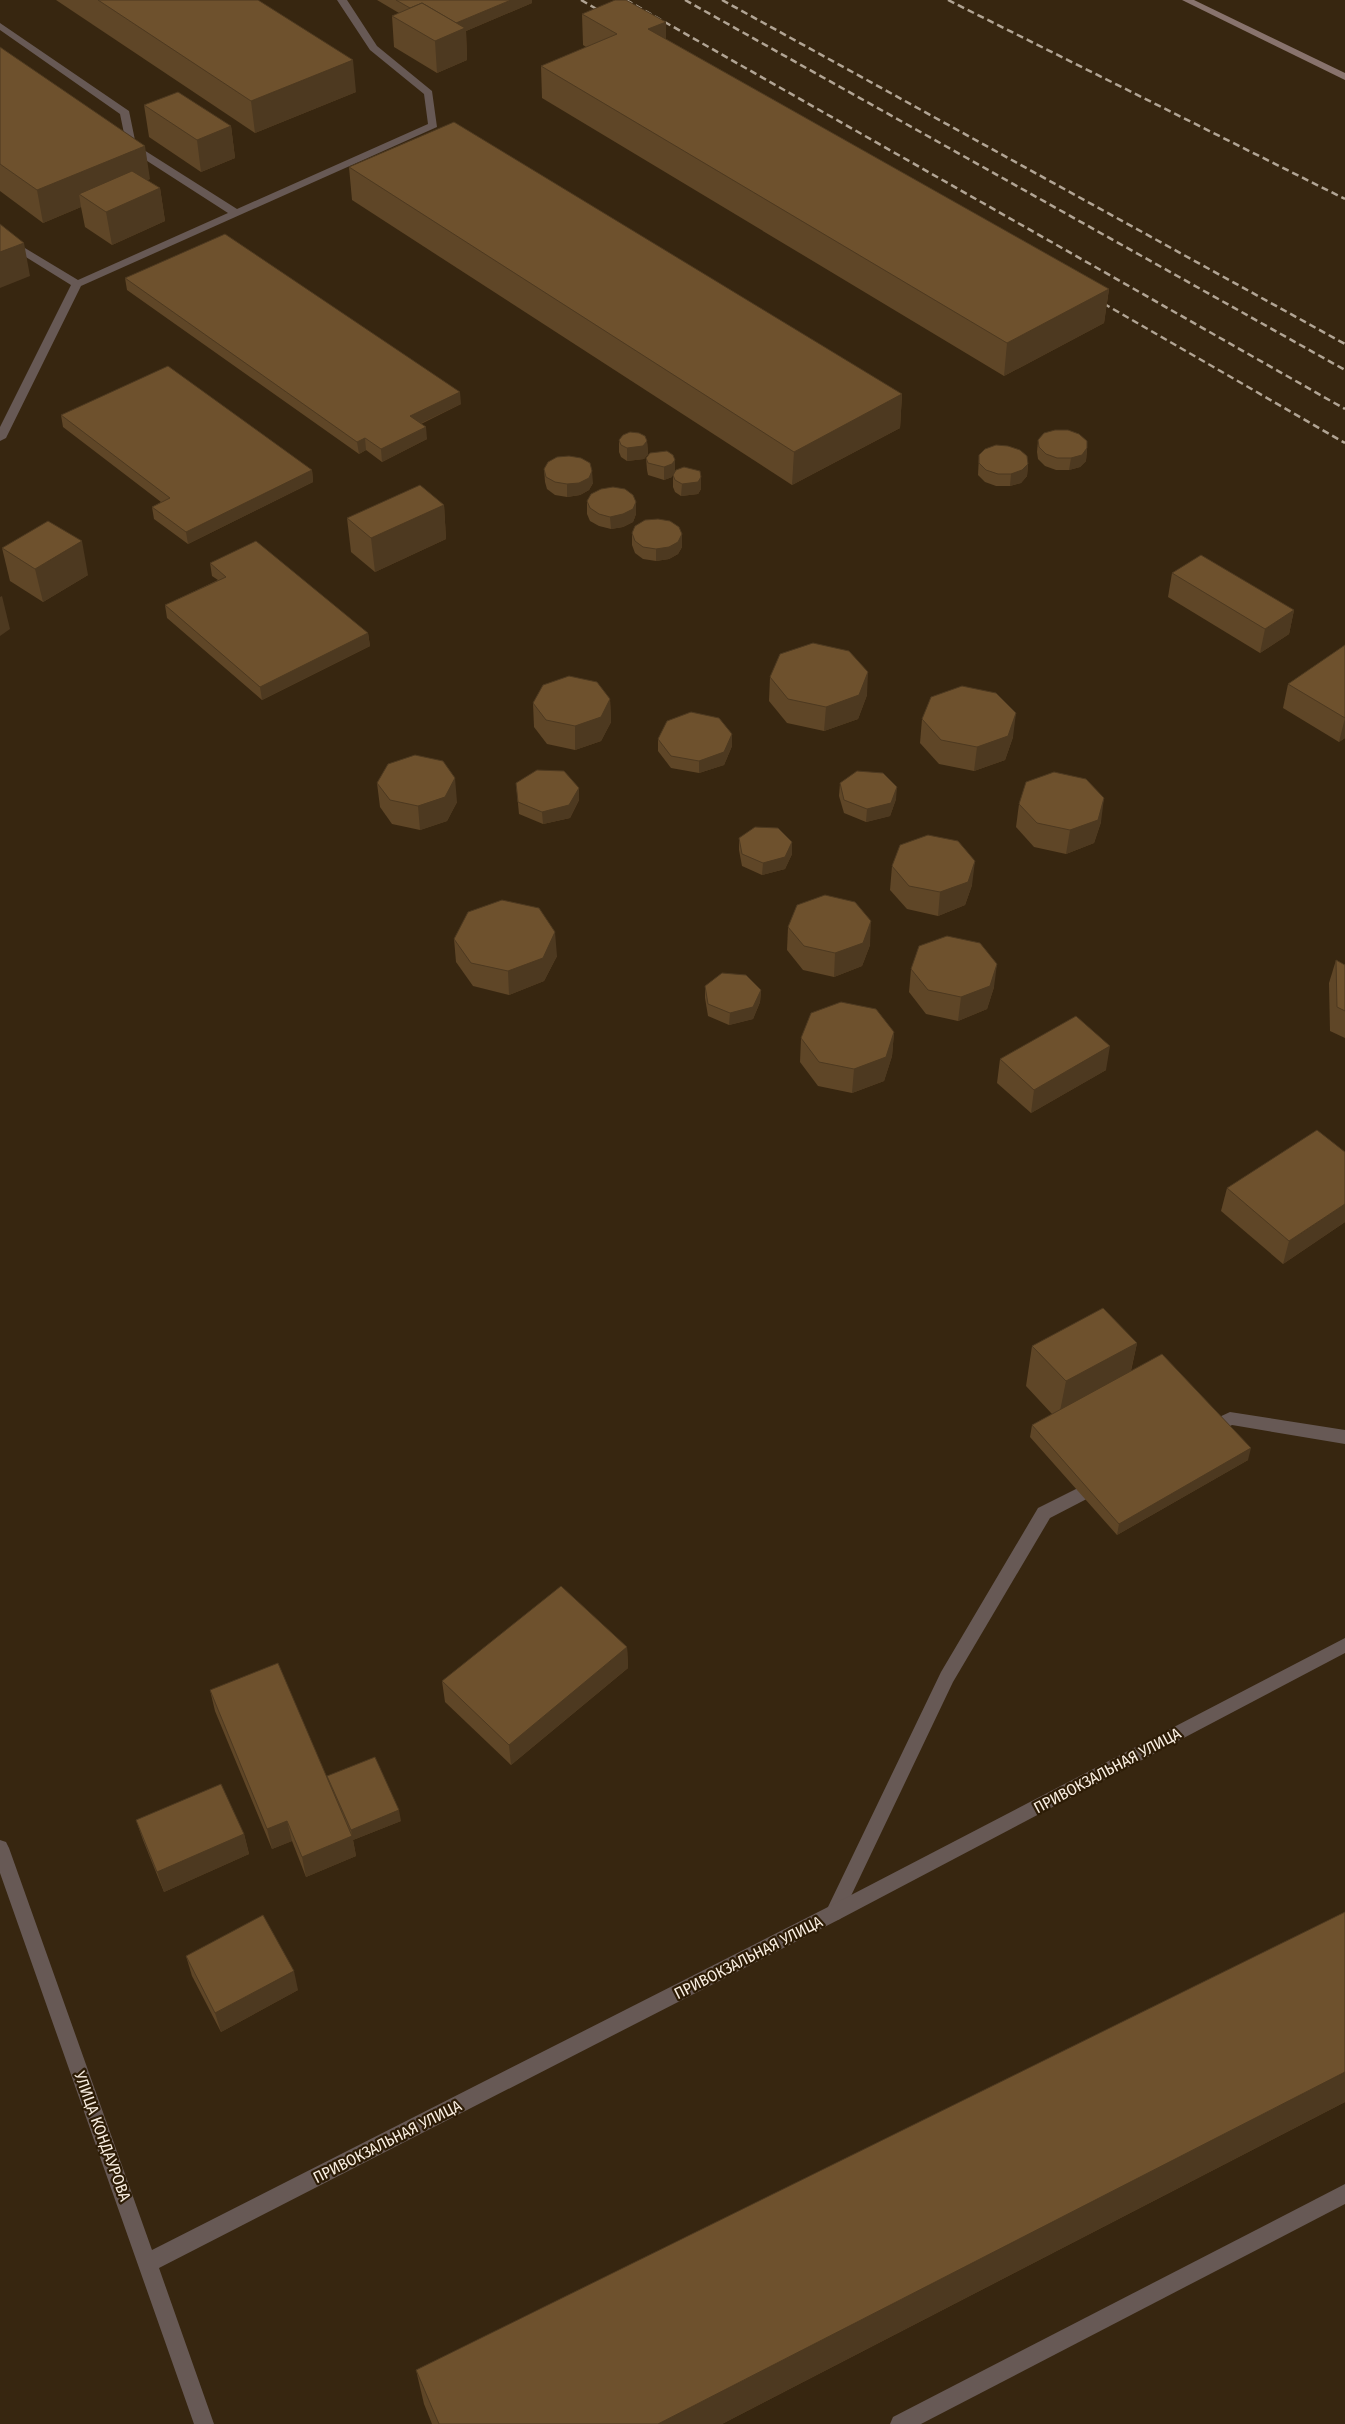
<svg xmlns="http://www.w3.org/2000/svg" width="1345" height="2424" viewBox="0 0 1345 2424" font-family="'Fira Sans Condensed',sans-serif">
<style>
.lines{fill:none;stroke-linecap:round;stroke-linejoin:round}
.service{fill:#675955;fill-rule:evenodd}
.tertiary{fill:#675955;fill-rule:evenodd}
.secondary{fill:#88736d;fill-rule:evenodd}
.rail{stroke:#b1a494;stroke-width:2.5;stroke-dasharray:7 4;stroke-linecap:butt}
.wall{fill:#5f4627}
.shaded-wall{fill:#4d3920}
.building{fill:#6e512d;stroke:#4d3920}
.labels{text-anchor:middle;stroke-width:4.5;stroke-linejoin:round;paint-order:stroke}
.near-street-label{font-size:16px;fill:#f9eee1;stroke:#2d1c06}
</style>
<rect width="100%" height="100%" fill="#372610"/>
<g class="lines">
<g class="service">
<path d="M337 0H347L377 46 432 91 437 127 81 286 6 438 0 441V427L71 285 0 241V233L78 280 228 213 127 148 120 114 0 30V23L129 111 136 145 237 209 428 124 424 94 370 50Z"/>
<path d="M1230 1412 1345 1430V1444L1232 1425 1208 1437 1202 1435 1200 1430 1202 1425Z"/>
<path d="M1098 1478 1104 1480 1106 1485 1104 1490 1050 1518 953 1682 840 1919 834 1921 828 1919 825 1913 828 1907 941 1672 1038 1508Z"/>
<path d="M1345 2184V2204L921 2424H890L893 2417Z"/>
</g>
<path class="tertiary" d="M1345 1638V1653L840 1919 159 2268 214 2424H194L0 1873V1840L6 1842 9 1848 152 2250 828 1907Z"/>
<path class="secondary" d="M1182 0H1194L1345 73V80Z"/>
<g class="rail">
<path d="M581 0 607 15"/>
<path d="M626 0 1345 409"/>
<path d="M685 0 1345 370"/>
<path d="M722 0 1345 344"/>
<path d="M948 0 1345 199"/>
<path d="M1094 298 1345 443"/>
</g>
</g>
<g class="wall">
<path d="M56 0H258L356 92 255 133Z"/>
<path d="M377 0H532V3L466 31 467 60 437 73 394 47 392 16 399 13Z"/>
<path d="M582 14 666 22V39L1109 289 1104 323 1004 376 542 98 541 66 586 47 583 45Z"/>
<path d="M0 47 150 179 147 180 160 188 165 221 112 245 85 227 81 207 43 223 0 191Z"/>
<path d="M144 105 231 126 235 158 201 172 149 137Z"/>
<path d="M349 167 902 394 900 428 792 485 352 200Z"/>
<path d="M125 278 461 404 421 424 427 439 382 462 366 450 359 454 127 290Z"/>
<path d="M61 415 312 470 313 482 188 544 154 519 152 507 161 502 63 427Z"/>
<path d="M619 440 647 441 648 454 644 459 627 461 621 457 619 452Z"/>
<path d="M1038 440 1087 448 1086 461 1080 467 1069 470H1056L1045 466 1038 459 1037 452Z"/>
<path d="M667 451 672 477 664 480 648 475 647 470 646 458Z"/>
<path d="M979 455 1028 464 1027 476 1021 483 1010 486H996L985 482 978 475Z"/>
<path d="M544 469 593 483 589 490 580 495 567 497 555 495 547 489 545 482Z"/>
<path d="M673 475 701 489 698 494 681 496 675 492 673 487Z"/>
<path d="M587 501 636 502V514L633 522 623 527 611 529 599 526 590 521 587 514Z"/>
<path d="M444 505 446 539 375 572 351 552 347 518Z"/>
<path d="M632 533 682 547 678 554 669 559 656 561 643 559 635 553 632 545Z"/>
<path d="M2 548 88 575 43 602 10 581Z"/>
<path d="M210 563 368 633 370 646 262 700 167 618 165 605 218 580 212 576Z"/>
<path d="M1172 573 1294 610 1289 634 1260 653 1168 597Z"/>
<path d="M1345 645V738L1339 742 1283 708 1288 684Z"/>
<path d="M770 677 867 695 858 719 824 731 787 723 769 701Z"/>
<path d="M610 699 611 722 601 741 575 750 547 744 534 727 533 703Z"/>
<path d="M922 719 1013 737 1005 760 974 771 939 764 920 743Z"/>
<path d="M658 739 732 746 724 765 699 773 671 768 658 751Z"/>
<path d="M377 783 457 802 447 821 420 830 392 824 380 807Z"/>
<path d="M516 783 579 788V800L570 818 543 824 519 814Z"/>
<path d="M840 783 896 799 890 816 866 822 844 813 839 796Z"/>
<path d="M1019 804 1101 822 1094 843 1066 854 1034 847 1016 827Z"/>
<path d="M739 838 792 842V854L785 869 762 875 742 866 739 850Z"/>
<path d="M892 866 972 885 965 905 938 916 907 909 890 890Z"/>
<path d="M788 927 870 945 862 966 834 977 803 970 787 950Z"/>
<path d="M454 939 557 956 544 981 509 995 473 986 456 962Z"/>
<path d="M1336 960 1345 965V1038L1330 1031 1329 983Z"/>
<path d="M911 969 994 987 987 1009 958 1021 926 1014 909 992Z"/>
<path d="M705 986 761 990 760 1002 753 1019 729 1025 708 1016 705 998Z"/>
<path d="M894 1032 892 1056 884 1081 852 1093 818 1086 800 1062 801 1038Z"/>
<path d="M1000 1059 1106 1070 1031 1113 997 1083Z"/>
<path d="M1345 1152V1222L1283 1264 1221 1211 1227 1188Z"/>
<path d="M1137 1343 1131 1371 1248 1460 1117 1535 1030 1437 1032 1425 1052 1414 1026 1386 1032 1346Z"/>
<path d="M627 1647 628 1668 511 1765 445 1702 442 1681Z"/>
<path d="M210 1690 328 1780 401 1821 353 1840 356 1856 306 1877 292 1841 272 1849 215 1711Z"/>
<path d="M136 1820 244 1834 249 1854 164 1892 143 1840Z"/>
<path d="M1345 1912V2102L722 2424H432L424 2404 416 2370Z"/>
<path d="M186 1956 298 1990 221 2032 192 1976Z"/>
</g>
<g class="shaded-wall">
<path d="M511 0H532V3L466 31 467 60 437 73 435 41 444 28Z"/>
<path d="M666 22V54L648 29Z"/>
<path d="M353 60 356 92 255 133 251 101Z"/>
<path d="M231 126 235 158 201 172 197 140Z"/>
<path d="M145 146 150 179 92 203 79 194 81 207 43 223 37 190Z"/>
<path d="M160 188 165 221 112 245 106 212Z"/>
<path d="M24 243 30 276 0 288V252Z"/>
<path d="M1109 289 1104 323 1004 376 1007 343Z"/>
<path d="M460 392 461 404 411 428 410 416Z"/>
<path d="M902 394 900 428 792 485 794 452Z"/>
<path d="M426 427 427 439 382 462 381 449Z"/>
<path d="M365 438 366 450 359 454 357 442Z"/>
<path d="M647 441 648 454 644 459 627 461V448Z"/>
<path d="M1087 448 1086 461 1080 467 1069 470 1071 458Z"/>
<path d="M675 460V472L672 477 664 480V467Z"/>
<path d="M1028 464 1027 476 1021 483 1010 486 1011 474Z"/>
<path d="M312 470 313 482 188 544 186 532Z"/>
<path d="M592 471 593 483 589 490 580 495 567 497V484Z"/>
<path d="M701 477V489L698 494 681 496 682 484Z"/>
<path d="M636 502V514L633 522 623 527 611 529 610 517Z"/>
<path d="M444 505 446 539 375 572 371 538Z"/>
<path d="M682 534V547L678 554 669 559 656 561V549Z"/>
<path d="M82 541 88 575 43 602 35 569Z"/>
<path d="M2 596 10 629 0 636V597Z"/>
<path d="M1294 610 1289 634 1260 653 1265 629Z"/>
<path d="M368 633 370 646 262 700 260 687Z"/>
<path d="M868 672 867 695 858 719 824 731 826 707Z"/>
<path d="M610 699 611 722 601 741 575 750V726Z"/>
<path d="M1016 713 1013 737 1005 760 974 771 977 747Z"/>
<path d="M1345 718V738L1339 742Z"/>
<path d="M732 734V746L724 765 699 773V761Z"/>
<path d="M455 778 457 802 447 821 420 830 418 806Z"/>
<path d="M897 787 896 799 890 816 866 822 867 809Z"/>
<path d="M579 788V800L570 818 543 824 542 812Z"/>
<path d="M1104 798 1101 822 1094 843 1066 854 1070 830Z"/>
<path d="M792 842V854L785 869 762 875 763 863Z"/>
<path d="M975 861 972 885 965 905 938 916 940 892Z"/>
<path d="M871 921 870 945 862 966 834 977 835 953Z"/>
<path d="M555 932 557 956 544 981 509 995 508 971Z"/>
<path d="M997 964 994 987 987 1009 958 1021 961 997Z"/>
<path d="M761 990 760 1002 753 1019 729 1025 730 1013Z"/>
<path d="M894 1032 892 1056 884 1081 852 1093 854 1069Z"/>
<path d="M1110 1046 1106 1070 1031 1113 1034 1090Z"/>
<path d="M1345 1204V1222L1283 1264 1289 1241Z"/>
<path d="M1137 1343 1128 1383 1058 1421 1066 1381Z"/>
<path d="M1251 1448 1248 1460 1117 1535 1119 1524Z"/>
<path d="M627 1647 628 1668 511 1765 509 1745Z"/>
<path d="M399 1810 401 1821 353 1840 356 1856 306 1877 302 1857 352 1836 351 1830Z"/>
<path d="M287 1821 292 1841 272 1849 267 1829Z"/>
<path d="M244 1834 249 1854 164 1892 157 1872Z"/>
<path d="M294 1971 298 1990 221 2032 215 2013Z"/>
<path d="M1345 2072V2102L722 2424H658Z"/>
</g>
<g class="building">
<path d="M98 0H258L353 60 251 101Z"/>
<path d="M396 0H511L456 23 422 3 410 8Z"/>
<path d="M615 0H626L666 22 648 29 1109 289 1007 343 541 66 617 34 582 14Z"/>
<path d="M422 3 465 28 435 41 392 16Z"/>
<path d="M0 47 145 146 37 190 0 164Z"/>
<path d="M178 92 231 126 197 140 144 105Z"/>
<path d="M454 122 902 394 794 452 349 167Z"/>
<path d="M132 171 160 188 106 212 79 194Z"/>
<path d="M0 224 24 243 0 252Z"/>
<path d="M225 234 460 392 410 416 426 427 381 449 365 438 357 442 125 278Z"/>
<path d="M168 366 312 470 186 532 152 507 170 498 61 415Z"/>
<path d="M1055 430H1068L1079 434 1087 441V448L1082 455 1071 458H1057L1046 454 1039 447 1038 440 1044 433Z"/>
<path d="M630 432 639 433 645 436 647 441 643 446 627 448 621 445 619 440 623 435Z"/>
<path d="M996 445 1008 446 1020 450 1027 456 1028 464 1022 470 1011 474H998L986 470 979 463V455L985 449Z"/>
<path d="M667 451 673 455 675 460 672 464 664 467 648 463 646 458 650 453Z"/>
<path d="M569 456 581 458 590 463 592 471 589 478 579 483 567 484 555 482 546 477 544 469 548 462 557 457Z"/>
<path d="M684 467 700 471 701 477 698 482 682 484 675 480 673 475 676 470Z"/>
<path d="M420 485 444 505 371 538 347 518Z"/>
<path d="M613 487 625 489 633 495 636 502 633 509 623 514 610 517 599 514 590 508 587 501 591 494 601 489Z"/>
<path d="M658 519 670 521 679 527 682 534 678 542 669 547 656 549 643 547 635 541 632 533 635 526 645 520Z"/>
<path d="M48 521 82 541 35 569 2 548Z"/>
<path d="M256 541 368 633 260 687 165 605 226 577 210 563Z"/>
<path d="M1201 555 1294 610 1265 629 1172 573Z"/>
<path d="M813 643 849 651 868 672 859 695 826 707 788 699 770 677 780 654Z"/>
<path d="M1345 645V718L1288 684Z"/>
<path d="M569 676 597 682 610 699 601 717 575 726 546 720 533 703 543 685Z"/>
<path d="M962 686 996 693 1016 713 1008 736 977 747 941 740 922 719 931 697Z"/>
<path d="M691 712 719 718 732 734 724 752 699 761 671 756 658 739 667 721Z"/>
<path d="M415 755 443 761 455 778 445 797 418 806 390 800 377 783 388 764Z"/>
<path d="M537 770 564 771 579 788 569 805 542 812 518 802 516 783Z"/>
<path d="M857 771 883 773 897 787 891 803 867 809 844 800 840 783Z"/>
<path d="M1054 772 1086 779 1104 798 1098 820 1070 830 1037 823 1019 804 1026 782Z"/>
<path d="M755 827 778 828 792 842 785 857 763 863 742 854 739 838Z"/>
<path d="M928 835 958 841 975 861 968 882 940 892 909 886 892 866 900 845Z"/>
<path d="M825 895 855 902 871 921 863 943 835 953 804 946 788 927 797 905Z"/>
<path d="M502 900 539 908 555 932 543 958 508 971 471 963 454 939 468 912Z"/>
<path d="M947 936 980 943 997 964 990 986 961 997 928 990 911 969 919 946Z"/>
<path d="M1336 960 1345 965V1011L1337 1007Z"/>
<path d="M722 973 746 975 761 990 753 1007 730 1013 708 1004 705 986Z"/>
<path d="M841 1002 876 1009 894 1032 886 1057 854 1069 819 1062 801 1038 811 1013Z"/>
<path d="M1076 1016 1110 1046 1034 1090 1000 1059Z"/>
<path d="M1317 1130 1345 1152V1204L1289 1241 1227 1188Z"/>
<path d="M1103 1308 1137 1343 1066 1381 1032 1346Z"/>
<path d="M1162 1354 1251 1448 1119 1524 1032 1425Z"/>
<path d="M561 1586 627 1647 509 1745 442 1681Z"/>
<path d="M278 1663 352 1836 302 1857 287 1821 267 1829 210 1690Z"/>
<path d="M375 1757 399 1810 351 1830 327 1776Z"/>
<path d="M221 1784 244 1834 157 1872 136 1820Z"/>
<path d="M1345 1912V2072L658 2424H439L416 2370Z"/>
<path d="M263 1915 294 1971 215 2013 186 1956Z"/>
</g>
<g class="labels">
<g class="near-street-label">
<text transform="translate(1107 1770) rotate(-28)" y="6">ПРИВОКЗАЛЬНАЯ УЛИЦА</text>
<text transform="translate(748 1957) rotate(-27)" y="6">ПРИВОКЗАЛЬНАЯ УЛИЦА</text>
<text transform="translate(103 2136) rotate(70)" y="6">УЛИЦА КОНДАУРОВА</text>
<text transform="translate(387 2141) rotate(-27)" y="6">ПРИВОКЗАЛЬНАЯ УЛИЦА</text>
</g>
</g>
</svg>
